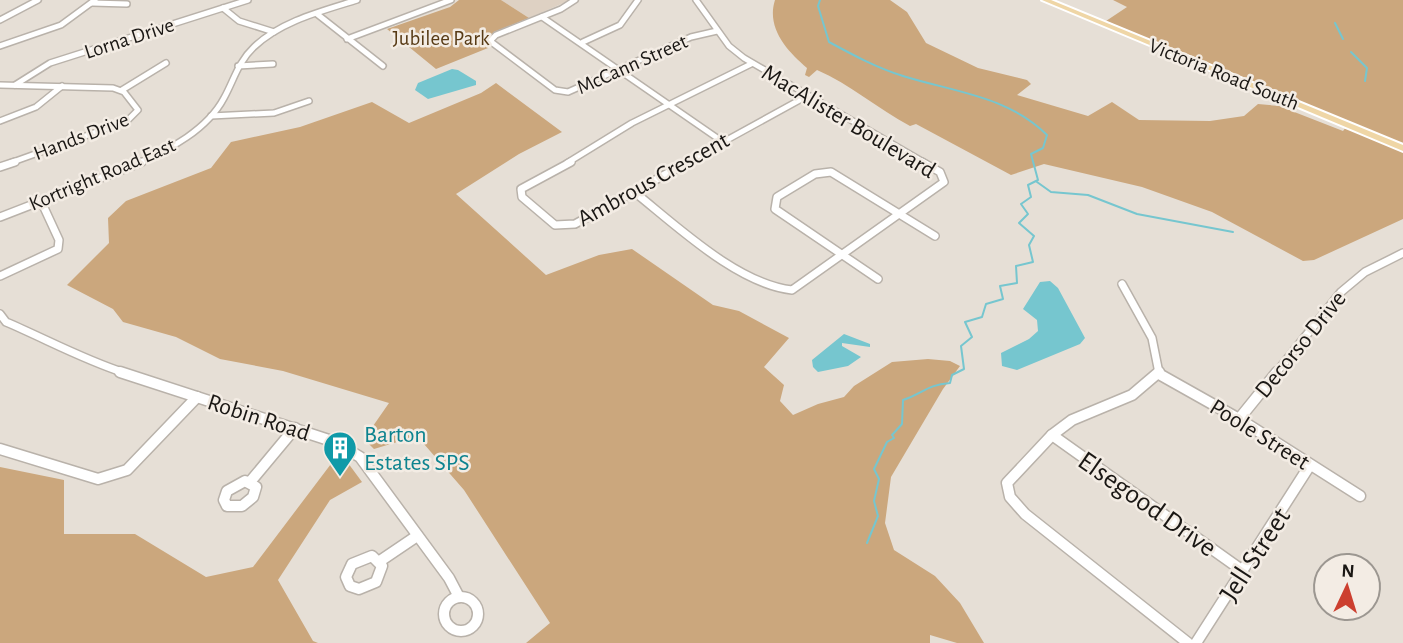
<svg xmlns="http://www.w3.org/2000/svg" width="1403" height="643" viewBox="0 0 1403 643" font-family="'Alegreya Sans',sans-serif">
<style>
.built{fill:#ded1c3}
.green{fill:#cba77d}
.water{fill:#76c6cf}
.lines{fill:none;stroke-linecap:round;stroke-linejoin:round}
.stream{stroke:#76c6cf;stroke-width:2}
.minor-far2-casing{stroke:#b9b2aa;stroke-width:8}
.minor-far1-casing{stroke:#b9b2aa;stroke-width:10}
.minor-casing{stroke:#b9b2aa;stroke-width:13}
.major-casing{stroke:#fff;stroke-width:4}
.minor-far2{stroke:#fff;stroke-width:5}
.minor-far1{stroke:#fff;stroke-width:7}
.minor{stroke:#fff;stroke-width:10}
.major{fill:#efd6a6;fill-rule:evenodd}
.labels{text-anchor:middle;stroke-width:5;stroke-linejoin:round;paint-order:stroke}
.far-street-label{font-size:21px;fill:#1a1714;stroke:#f3ece4}
.far-park-label{font-size:21px;fill:#573a15;stroke:#f3ece4}
.street-label{font-size:24px;fill:#1a1714;stroke:#f3ece4}
.culture-label{font-size:24px;fill:#0d838f;stroke:#f3ece4;text-anchor:start}
.near-street-label{font-size:28px;fill:#1a1714;stroke:#f3ece4}
</style>
<rect width="100%" height="100%" fill="#e6dfd6"/>
<path class="built" d="M501 0H570L529 18Z"/>
<g class="green">
<path d="M459 0H501L529 18 494 32 484 42 488 48 436 69 387 29 450 7Z"/>
<path d="M775 0H890L907 12 926 43 978 68 1027 80 1031 84 1017 95 1088 116 1112 102 1139 120 1210 121 1244 116 1258 104 1279 106 1343 131 1349 123 1106 21 1127 7 1113 0H1403V219L1314 260 1303 261 1212 212 1142 187 1044 164 1011 175 916 124 910 126C878 109 850 84 817 70L809 77 805 75 807 68C787 51 766 28 775 0Z"/>
<path d="M496 83 562 132 519 154 456 194 546 275 599 255 632 249 713 305 739 311 789 338 764 367 784 385 780 401 793 415 818 404 844 397 854 386 892 362 928 359 950 361 960 366 943 389 891 477 885 523 894 550 935 576 960 603 984 643H957L930 635V643H526L550 623 464 490 417 436 374 449 364 439 389 403 283 371 220 359 176 337 123 322 113 309 67 285 109 243 108 218 126 201 211 168 231 142 300 127 372 102 409 123 481 93Z"/>
<path d="M337 456 348 463 362 482 330 500 278 580 313 641 318 643H0V467L64 480V534H135L206 577 253 567Z"/>
</g>
<g class="water">
<path d="M452 69 458 70 476 81V85L428 99 415 90 418 83Z"/>
<path d="M1050 281 1058 288 1085 338 1080 344 1017 370 1002 366 1001 353 1029 339 1038 331 1037 320 1023 309 1040 282Z"/>
<path d="M844 334 870 344V347L842 343V346L861 357 848 366 818 372 813 367 812 360Z"/>
</g>
<g class="lines">
<g class="stream">
<path d="M820 0 818 6 829 42C853 55 877 68 903 76 954 92 1008 96 1047 135L1043 148 1031 154 1038 180 1028 185 1031 197 1021 204 1028 214 1019 223 1034 236 1029 245 1033 262 1016 266 1017 283 1000 286 1003 299 986 304 982 317 965 322 972 337 961 346 964 369 952 375 950 383C926 385 924 393 903 400L902 424 892 435 894 438 887 442 874 469 879 479 874 501 878 516 867 543"/>
<path d="M1335 23 1343 39"/>
<path d="M1351 52 1367 68 1365 81"/>
<path d="M1037 182 1051 192 1088 195 1137 214 1233 232"/>
</g>
<g class="minor-far2-casing">
<g id="minor-far2">
<path d="M575 0 561 9 496 35 490 41 555 90 568 92 691 37 717 31"/>
<path d="M696 0 729 46 744 58 925 163"/>
<path d="M92 3 127 4"/>
<path d="M223 8 239 21 274 32"/>
<path d="M317 14 383 66"/>
<path d="M542 17 723 142"/>
<path d="M0 20 38 0"/>
<path d="M347 39 451 0"/>
<path d="M583 42 620 25 638 0"/>
<path d="M0 46 61 25 95 0"/>
<path d="M238 66 273 64"/>
<path d="M0 85 113 88 124 92 138 110 127 121 10 163"/>
<path d="M15 85 50 63 248 0"/>
<path d="M122 90 166 63"/>
<path d="M211 116 274 113 309 101"/>
<path d="M0 121 36 107 62 86"/>
<path d="M139 163C170 149 207 130 224 98 234 80 238 62 254 47 281 21 322 11 357 0"/>
<path d="M567 163 632 123 751 64"/>
<path d="M685 163 805 97"/>
</g>
</g>
<g class="minor-far1-casing">
<g id="minor-far1">
<path d="M571 162 521 189 522 197 555 225 575 224 688 162"/>
<path d="M0 167 15 162"/>
<path d="M633 191C676 225 737 284 792 290L944 182 940 172 922 162"/>
<path d="M0 217 142 162"/>
<path d="M0 276 58 249 59 240 41 201"/>
<path d="M878 279 775 209 777 197 815 174 831 172 935 236"/>
<path d="M1122 284 1152 338 1159 373"/>
<path d="M0 314 6 322C46 339 84 360 125 373"/>
<path d="M1276 373 1341 292 1365 272 1403 253"/>
</g>
</g>
<g class="minor-casing">
<g id="minor">
<path d="M120 372 335 442 360 457 449 578 459 597"/>
<path d="M1159 372 1132 395 1072 420 1052 435 1007 483 1010 497 1025 514 1188 643"/>
<path d="M1159 374 1239 419 1360 496"/>
<path d="M1239 419 1277 372"/>
<path d="M1052 435 1243 571"/>
<path d="M0 449 98 479 127 470 197 397"/>
<path d="M245 481 256 487 253 497 242 506H227L224 500 227 491Z"/>
<path d="M250 482 295 428"/>
<path d="M372 556 382 566 376 582 359 589 350 586 346 577 352 564Z"/>
<path d="M380 561 417 536"/>
<circle cx="461" cy="614" r="17"/>
<path d="M1196 643 1310 465"/>
</g>
</g>
<g class="major-casing">
<path id="major" d="M1042 0H1051L1403 145V151Z"/>
</g>
<use href="#minor-far2" class="minor-far2"/>
<use href="#minor-far1" class="minor-far1"/>
<use href="#minor" class="minor"/>
<use href="#major" class="major"/>
</g>
<defs>
<g id="building-pin" transform="scale(1.75)"><path d="M0 17L-7.5 6A9.5 9.5 0 1 1 7.5 6Z" fill="#0f9aa8" stroke="#f3ece4"/><path d="M-4-6H4V6H1V3H-1V6H-4ZM-2.5-4.3h1.7v1.8h-1.7ZM.8-4.3h1.7v1.8H.8ZM-2.5-1h1.7V.8h-1.7ZM.8-1h1.7V.8H.8Z" fill="#fff"/></g>
</defs>
<g fill-rule="evenodd">
<use href="#building-pin" x="340" y="448"/>
</g>
<g class="labels">
<g class="far-street-label">
<text transform="translate(129 38) rotate(-18)" y="7">Lorna Drive</text>
<text transform="translate(632 64) rotate(-24)" y="7">McCann Street</text>
<text transform="translate(1224 74) rotate(22)" y="7">Victoria Road South</text>
<text transform="translate(81 136) rotate(-21)" y="7">Hands Drive</text>
<text transform="translate(102 174) rotate(-23)" y="7">Kortright Road East</text>
</g>
<g class="far-park-label">
<text x="441" y="45">Jubilee Park</text>
</g>
<g class="street-label">
<text transform="translate(849 121) rotate(31)" y="8">MacAlister Boulevard</text>
<text transform="translate(653 179) rotate(-29)" y="8">Ambrous Crescent</text>
<text transform="translate(1300 344) rotate(-51)" y="8">Decorso Drive</text>
<text transform="translate(259 417) rotate(18)" y="8">Robin Road</text>
<text transform="translate(1260 434) rotate(32)" y="8">Poole Street</text>
</g>
<g class="culture-label">
<text x="364" y="442">Barton<tspan x="364" dy="28">Estates SPS</tspan></text>
</g>
<g class="near-street-label">
<text transform="translate(1148 503) rotate(35)" y="10">Elsegood Drive</text>
<text transform="translate(1254 554) rotate(-57)" y="10">Jell Street</text>
</g>
</g>
<g transform="translate(1347 587) rotate(4)"><circle r="33" fill="#f3ece4" stroke="#9c9791" stroke-width="2"/>
<path d="M0-5L12 26L0 18L-12 26Z" fill="#cc3f2f"/>
<text y="-10" font-size="19" font-weight="bold" text-anchor="middle" fill="#1a1714">N</text>
</g>
</svg>
